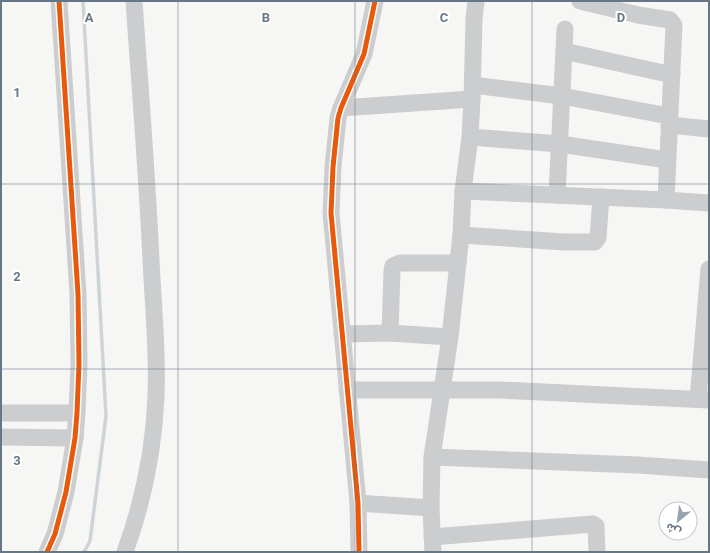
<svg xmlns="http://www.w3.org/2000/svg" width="710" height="553" viewBox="0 0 710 553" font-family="Roboto,'Noto Sans Arabic',sans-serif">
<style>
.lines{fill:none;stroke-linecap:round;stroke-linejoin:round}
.stream{stroke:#cdd4d7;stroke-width:3.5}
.minor{stroke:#cccdce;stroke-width:17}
.cycleway-casing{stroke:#fff;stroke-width:8}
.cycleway{stroke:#e8590c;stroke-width:5}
.grid{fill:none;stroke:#667684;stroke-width:1;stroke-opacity:0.55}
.grid-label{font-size:13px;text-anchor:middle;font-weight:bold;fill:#667684;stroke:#fff;stroke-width:4;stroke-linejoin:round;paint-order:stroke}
</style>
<rect width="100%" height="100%" fill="#f6f6f5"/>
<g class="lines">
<path class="stream" d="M83 1 106 416 90 541 84 552"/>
<g class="minor">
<path d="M580 1 638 15 670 20 674 25 666 200"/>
<path d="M564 51 672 75"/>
<path d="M473 85 562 96 669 116"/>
<path d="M341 108 472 99"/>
<path d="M669 125 709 129"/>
<path d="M470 137 560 144 667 160"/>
<path d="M463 191 666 200 709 203"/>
<path d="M557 195 565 29"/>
<path d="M461 235 564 242H595L598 238 601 197"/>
<path d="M390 333 392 270 393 266 400 263H458"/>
<path d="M342 334 390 333 450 337"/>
<path d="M347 390H500L709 400"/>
<path d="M698 399 709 269"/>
<path d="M1 413H77"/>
<path d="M1 437 75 438"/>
<path d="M432 457 638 465 709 470"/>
<path d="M358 503 431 508"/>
<path d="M432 537 593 524 596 526 597 552"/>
<path d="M47 552 55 534 66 492 75 438 77 413 79 364 78 294 59 1"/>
<path d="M125 552C143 502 154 449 156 396 158 351 153 305 151 260 147 174 140 87 134 1"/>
<path d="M359 552 358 503 331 213 333 167 338 118 341 108 364 54 375 1"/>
<path d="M433 552 431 508 432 457 450 337 461 235 463 191 470 137 472 99 474 19 476 1"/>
</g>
<g class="cycleway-casing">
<g id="cycleway">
<path d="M47 552 55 534 66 492 75 438 77 413 79 364 78 294 59 1"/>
<path d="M359 552 358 503 331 213 333 167 338 118 341 108 364 54 375 1"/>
</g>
</g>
<use href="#cycleway" class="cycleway"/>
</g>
<path class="grid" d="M178 1V552M355 1V552M532 1V552M1 184H709M1 369H709"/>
<g class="grid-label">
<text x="89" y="22">A</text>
<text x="266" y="22">B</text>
<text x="444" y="22">C</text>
<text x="621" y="22">D</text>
<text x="17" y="97">1</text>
<text x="17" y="281">2</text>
<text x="17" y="465">3</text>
</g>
<rect width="710" height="553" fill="none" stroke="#667684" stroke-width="4"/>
<g transform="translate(678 521) rotate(209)"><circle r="19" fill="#ffffff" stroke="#c2c8ce"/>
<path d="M0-3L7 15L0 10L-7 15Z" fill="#98a3ac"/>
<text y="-6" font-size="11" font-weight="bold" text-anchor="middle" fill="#667684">ش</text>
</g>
</svg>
